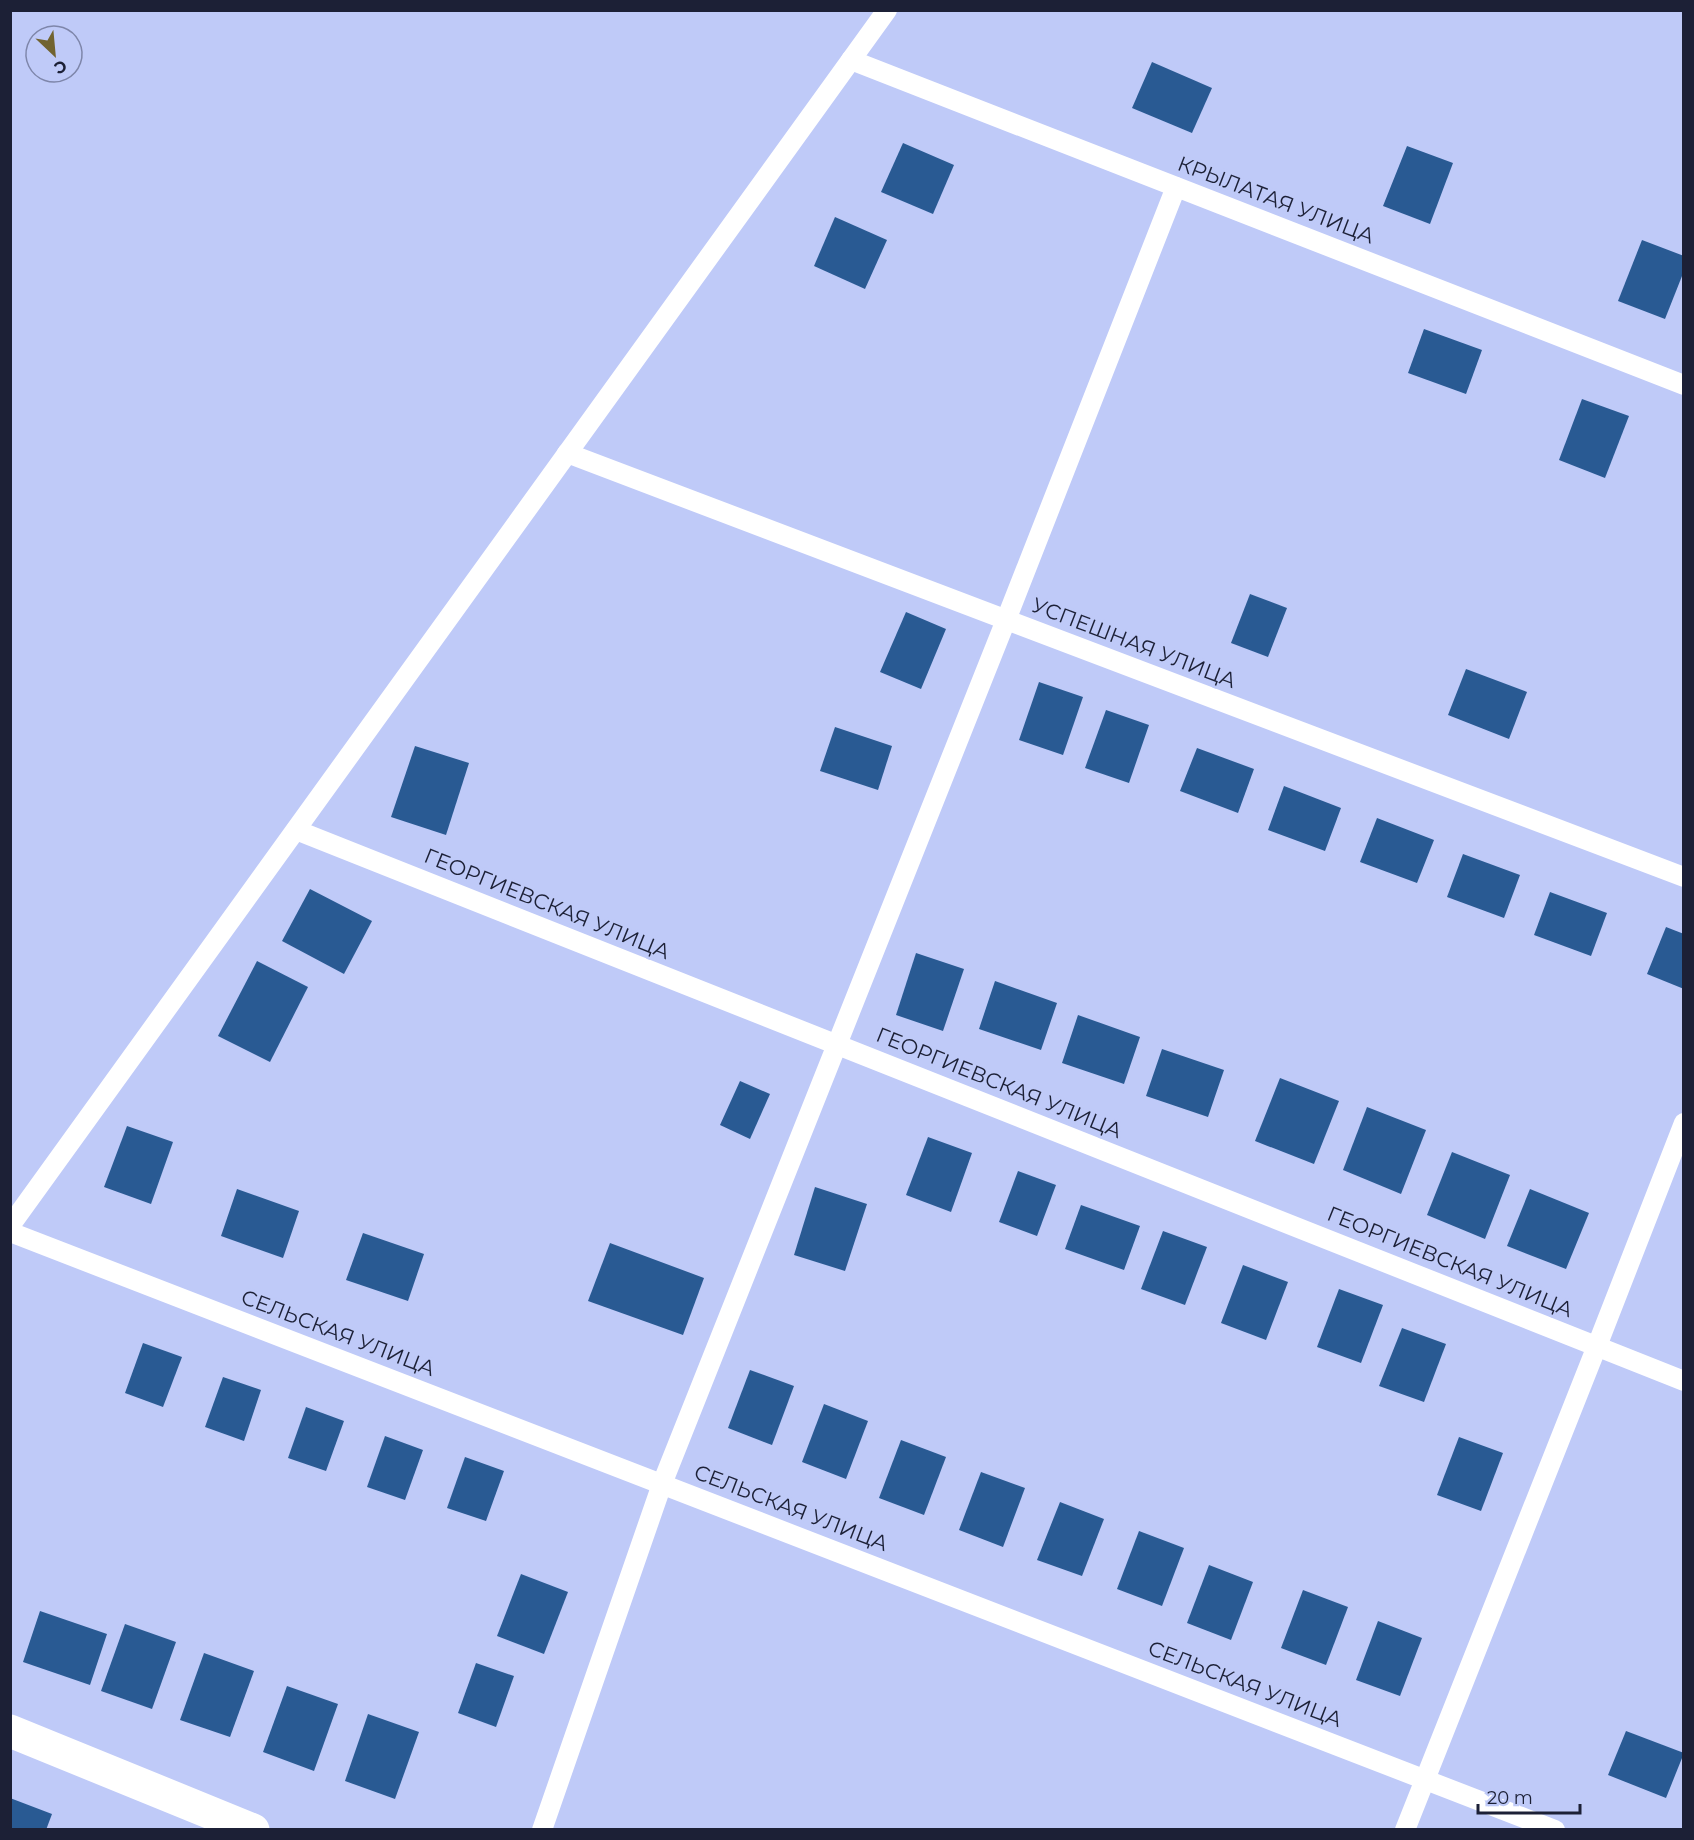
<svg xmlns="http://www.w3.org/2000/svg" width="1694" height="1840" viewBox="0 0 1694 1840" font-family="Montserrat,sans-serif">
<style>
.building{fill:#295a93}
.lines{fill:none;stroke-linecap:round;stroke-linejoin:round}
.lane{stroke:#fff;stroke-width:20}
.street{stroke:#fff;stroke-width:33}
.labels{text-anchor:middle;stroke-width:6;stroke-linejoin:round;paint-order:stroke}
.street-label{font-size:21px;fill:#1c2036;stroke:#bfcaf8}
</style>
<rect width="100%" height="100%" fill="#bfcaf8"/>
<g class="building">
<path d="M1152 62 1212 88 1192 133 1132 108Z"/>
<path d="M903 143 954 165 933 214 881 192Z"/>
<path d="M1407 146 1453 163 1430 224 1383 206Z"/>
<path d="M835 217 887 240 865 289 814 266Z"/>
<path d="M1642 240 1684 256V271L1665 319 1618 301Z"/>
<path d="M1424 329 1482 350 1466 394 1408 373Z"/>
<path d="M1582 399 1629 416 1605 478 1559 460Z"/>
<path d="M1250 594 1287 608 1268 657 1231 643Z"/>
<path d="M906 612 946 629 921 689 880 672Z"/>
<path d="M1466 669 1527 692 1509 739 1448 715Z"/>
<path d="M1039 682 1083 697 1063 755 1019 740Z"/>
<path d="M1106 710 1149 725 1129 783 1085 768Z"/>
<path d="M835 727 892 746 878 790 820 771Z"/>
<path d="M415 746 469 763 446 835 391 817Z"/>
<path d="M1197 748 1254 769 1238 813 1180 791Z"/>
<path d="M1284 786 1341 808 1325 851 1268 830Z"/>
<path d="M1377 818 1434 840 1417 883 1360 862Z"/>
<path d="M1463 854 1520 875 1504 918 1447 897Z"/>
<path d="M310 889 372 921 344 974 282 941Z"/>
<path d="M1550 892 1607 913 1591 956 1534 935Z"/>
<path d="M1666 927 1684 934V989L1647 974Z"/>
<path d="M916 953 964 969 943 1031 896 1015Z"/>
<path d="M257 961 308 987 270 1062 218 1036Z"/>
<path d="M995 981 1057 1003 1041 1050 979 1029Z"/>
<path d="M1078 1015 1140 1037 1124 1084 1062 1063Z"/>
<path d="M1162 1049 1224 1070 1208 1117 1146 1096Z"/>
<path d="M1280 1078 1339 1101 1314 1164 1255 1141Z"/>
<path d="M740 1081 770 1094 750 1139 720 1125Z"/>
<path d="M1367 1107 1426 1130 1401 1194 1343 1170Z"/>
<path d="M127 1126 173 1142 151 1204 104 1187Z"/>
<path d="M928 1137 972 1153 951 1212 906 1195Z"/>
<path d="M1452 1152 1510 1175 1485 1239 1427 1215Z"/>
<path d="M1018 1171 1056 1185 1037 1236 999 1222Z"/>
<path d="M815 1187 867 1204 845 1271 794 1255Z"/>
<path d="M237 1189 299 1211 283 1258 221 1236Z"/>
<path d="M1530 1189 1589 1213 1566 1269 1507 1246Z"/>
<path d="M1081 1205 1140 1226 1124 1270 1065 1249Z"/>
<path d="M1163 1231 1207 1247 1185 1305 1141 1289Z"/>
<path d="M363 1233 424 1254 408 1301 346 1280Z"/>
<path d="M610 1243 704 1278 683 1335 588 1301Z"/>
<path d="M1243 1265 1288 1282 1266 1340 1221 1323Z"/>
<path d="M1339 1289 1383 1305 1361 1363 1317 1347Z"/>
<path d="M1402 1328 1446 1344 1424 1402 1379 1386Z"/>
<path d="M143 1343 182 1357 163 1407 125 1393Z"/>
<path d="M750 1370 794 1386 772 1445 728 1428Z"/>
<path d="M223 1377 261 1390 244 1441 205 1427Z"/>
<path d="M824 1404 868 1421 846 1479 802 1462Z"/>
<path d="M306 1407 344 1421 326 1471 288 1458Z"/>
<path d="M385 1436 423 1450 405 1500 367 1487Z"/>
<path d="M1459 1437 1503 1453 1481 1511 1437 1495Z"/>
<path d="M901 1440 946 1457 924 1515 879 1498Z"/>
<path d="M465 1457 504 1471 486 1521 447 1508Z"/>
<path d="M981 1472 1025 1488 1003 1547 959 1530Z"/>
<path d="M1060 1502 1104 1519 1082 1576 1037 1560Z"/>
<path d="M1139 1531 1184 1548 1162 1606 1117 1589Z"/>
<path d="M1209 1565 1253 1582 1231 1640 1187 1623Z"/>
<path d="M521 1574 568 1592 544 1654 497 1636Z"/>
<path d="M1303 1590 1348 1607 1326 1665 1281 1648Z"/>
<path d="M40 1611 107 1634 90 1685 23 1662Z"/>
<path d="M1378 1621 1422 1638 1400 1696 1356 1680Z"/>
<path d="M125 1624 176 1642 152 1709 101 1691Z"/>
<path d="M204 1653 254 1671 230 1737 180 1720Z"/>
<path d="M476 1663 514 1676 496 1727 458 1713Z"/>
<path d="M287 1686 338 1704 314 1771 263 1752Z"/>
<path d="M368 1714 419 1732 395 1799 345 1781Z"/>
<path d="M1626 1731 1684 1753 1666 1798 1608 1775Z"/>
<path d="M10 1798 52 1814 46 1830H10Z"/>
</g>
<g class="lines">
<g class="lane">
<path d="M851 60 1684 385"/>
<path d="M567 453 1684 877"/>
<path d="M296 830 1684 1381"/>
<path d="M10 1226 887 10"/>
<path d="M10 1232 1555 1830"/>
<path d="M542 1830 662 1484 1006 620 1176 187"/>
<path d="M1405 1830 1597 1346 1684 1123"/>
</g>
<path class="street" d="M10 1731 253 1830"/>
</g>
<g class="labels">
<g class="street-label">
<text transform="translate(1276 200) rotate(21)" y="7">КРЫЛАТАЯ УЛИЦА</text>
<text transform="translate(1134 643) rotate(21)" y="7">УСПЕШНАЯ УЛИЦА</text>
<text transform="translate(547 904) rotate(22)" y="7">ГЕОРГИЕВСКАЯ УЛИЦА</text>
<text transform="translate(999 1083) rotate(22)" y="7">ГЕОРГИЕВСКАЯ УЛИЦА</text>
<text transform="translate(1450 1262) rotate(22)" y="7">ГЕОРГИЕВСКАЯ УЛИЦА</text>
<text transform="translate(338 1333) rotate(21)" y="7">СЕЛЬСКАЯ УЛИЦА</text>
<text transform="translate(791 1508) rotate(21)" y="7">СЕЛЬСКАЯ УЛИЦА</text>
<text transform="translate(1245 1684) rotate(21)" y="7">СЕЛЬСКАЯ УЛИЦА</text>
</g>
</g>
<rect width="1694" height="1840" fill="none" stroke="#1c2036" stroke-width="24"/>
<g transform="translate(54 54) rotate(154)"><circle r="28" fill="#bfcaf8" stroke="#7e86aa" stroke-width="1.5"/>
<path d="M0-4.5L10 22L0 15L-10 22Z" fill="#716330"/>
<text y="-9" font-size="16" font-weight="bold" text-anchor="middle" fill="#1c2036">С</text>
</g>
<path d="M1478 1804v9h102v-9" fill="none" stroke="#1c2036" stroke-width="3"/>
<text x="1487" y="1804" font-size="18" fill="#1c2036" stroke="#bfcaf8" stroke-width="4.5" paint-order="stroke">20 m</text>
</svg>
